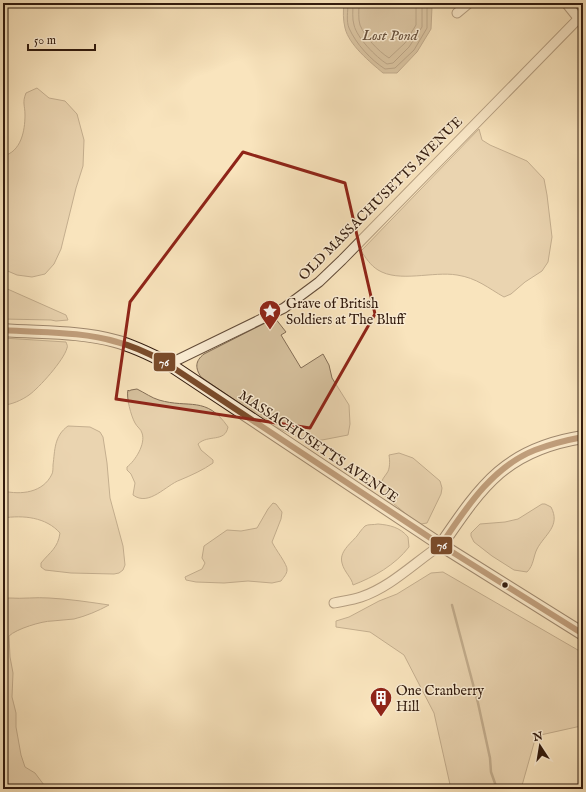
<svg xmlns="http://www.w3.org/2000/svg" width="586" height="792" viewBox="0 0 586 792" font-family="'IM FELL English',serif">
<style>
.green{fill:#d7c29f;stroke:#846e56}
.water{fill:#b59f81;stroke:#806a53}
.lines{fill:none;stroke-linecap:round;stroke-linejoin:round}
.shore{stroke:#735c47;stroke-width:1}
.stream{stroke:#806a53;stroke-width:2.5}
.minor-casing{stroke:#634c39;stroke-width:11}
.secondary-casing{stroke:#311a0d;stroke-width:14}
.minor{stroke:#fbedd4;stroke-width:9}
.secondary{stroke:#fbedd4;stroke-width:12}
.bus-1-casing{stroke:#fbedd4;stroke-width:9}
.bus-1{stroke:#7a4b2a;stroke-width:6}
.marked{fill:none;stroke:#8f2418;stroke-width:3;stroke-linejoin:round}
.bus-dot{fill:#311a0d;stroke:#fbedd4;stroke-width:1.5}
.labels{text-anchor:middle;stroke-width:3;stroke-linejoin:round;paint-order:stroke}
.street-label{font-size:14px;fill:#311a0d;stroke:#fbedd4}
.poi-label{font-size:14px;fill:#311a0d;stroke:#fbedd4;text-anchor:start}
.water-label{font-size:15px;font-style:italic;fill:#664f3b;stroke:#fbedd4}
.line-badge{stroke:#fbedd4;stroke-width:1.5}
.badge-label{font-size:11px;text-anchor:middle;font-weight:bold;fill:#fff}
</style>
<rect width="100%" height="100%" fill="#f9e4bd"/>
<filter id="stains"><feTurbulence type="fractalNoise" baseFrequency=".005" numOctaves="4"/><feColorMatrix values="0 0 0 0 .2 0 0 0 0 .09 0 0 0 0 .02 0 0 0 .5 -.17"/></filter>
<radialGradient id="worn" r=".72"><stop offset=".6" stop-color="#630" stop-opacity="0"/><stop offset="1" stop-color="#630" stop-opacity=".3"/></radialGradient>
<g class="green">
<path d="M37 88 49 98 65 101 77 114 84 140 83 166 76 188 61 249 54 264 45 274 32 277 17 275 3 269V156C21 152 25 131 25 115 25 105 22 103 26 93Z"/>
<path d="M479 129 482 140 490 145 527 161 544 179 547 195 552 237 548 262 542 271 525 282 511 294 504 297C488 288 477 278 457 275 433 271 399 283 378 270 370 265 366 258 361 251Z"/>
<path d="M3 287 66 315 68 320 56 321 51 320 3 319Z"/>
<path d="M275 318 286 332 281 335 301 368 323 354 329 365 332 378 349 405 350 424 348 435 322 440H305L273 426 201 377C195 368 195 361 204 354Z"/>
<path d="M3 338 66 342C67 345 68 346 67 348 64 360 39 388 29 395 22 400 11 405 3 405Z"/>
<path d="M137 389C145 393 152 398 159 400 189 409 206 395 228 427 225 443 208 434 198 444L201 450 213 460V463C203 470 192 475 180 480 166 485 149 507 133 495L135 483 131 474 127 470V467C135 461 146 444 142 433 141 429 137 427 135 423 131 416 126 397 128 390L129 391 131 390Z"/>
<path d="M68 426 90 427 100 432 103 437 107 463 110 498 123 546 125 565 123 570 119 573 114 574 71 573 45 570 41 567V563C50 552 58 548 60 533 46 517 23 515 3 518V491C21 495 43 493 52 474 53 472 53 468 53 465 55 450 54 436 68 426Z"/>
<path d="M399 453 413 458 440 481 442 488 441 494 427 523 421 524C412 520 406 514 399 508 391 501 378 494 382 481 383 478 385 476 387 473 390 469 390 461 389 455Z"/>
<path d="M273 503 276 504 282 512 281 519 272 542C275 549 288 565 287 570 287 574 283 578 281 581L272 583 248 581 224 583 196 582 186 580 185 577 202 569 205 563 202 558 204 546 227 530 241 531 257 528 268 509Z"/>
<path d="M542 504H545L551 507C561 526 545 534 537 549 533 557 534 565 527 572L514 570 492 556 474 542 471 536V533L480 524 505 522 518 519Z"/>
<path d="M378 524C389 525 400 527 408 537L409 547C395 565 374 577 353 585 352 578 344 572 342 563 339 552 350 544 357 536 359 533 362 529 365 526 368 524 374 525 378 524Z"/>
<path d="M443 572 583 653V722L581 726 536 736 521 789H451L434 713 404 655 370 632 336 627V621L349 617 379 601 397 594 431 573Z"/>
<path d="M9 598C23 599 36 597 49 598 69 599 89 602 109 605 98 611 86 616 74 619 67 620 59 620 52 621 42 621 16 629 9 636L10 657 13 673 12 697 16 713V727L21 755 25 767 35 773 47 789H3V599Z"/>
</g>
<path class="water" d="M344 3H430L432 7 431 29 417 52 397 73H383C370 62 349 45 345 28 343 20 343 11 344 3Z"/>
<g class="lines">
<g class="shore">
<path d="M348 3C348 11 346 21 349 28 356 44 371 60 385 69L395 68 414 50 427 28V3"/>
<path d="M353 3C353 10 352 19 354 25 357 38 376 57 387 64L393 63 409 47 422 27V3"/>
<path d="M359 3C359 10 358 19 360 25 365 37 378 51 389 58L405 43 416 25V3"/>
</g>
<path class="stream" d="M452 605 478 703 490 758 491 772 497 789"/>
<g class="minor-casing">
<g id="minor">
<path d="M566 3 578 18"/>
<path d="M457 13 469 3"/>
<path d="M169 364 284 308 319 282 342 260 583 14"/>
<path d="M334 603C343 601 352 600 361 597 391 587 415 562 441 545"/>
</g>
</g>
<g class="secondary-casing">
<g id="secondary">
<path d="M3 330C40 333 79 331 115 341 134 346 152 355 169 364L441 545 583 634"/>
<path d="M441 545C482 485 506 449 583 437"/>
</g>
</g>
<use href="#minor" class="minor"/>
<use href="#secondary" class="secondary"/>
<g class="bus-1-casing">
<g id="bus-1">
<path d="M3 330C41 333 80 331 117 342 133 346 148 353 163 361L441 545 583 634"/>
<path d="M441 545C466 508 492 467 535 450 551 444 567 440 583 437"/>
</g>
</g>
<use href="#bus-1" class="bus-1"/>
</g>
<path d="M0 0H586V792H0ZM243 152 345 183 375 314 310 428 116 399 130 302Z" fill="#f9e4bd" fill-opacity=".55" fill-rule="evenodd"/>
<path class="marked" d="M243 152 345 183 375 314 310 428 116 399 130 302Z"/>
<defs>
<g id="sight-pin" transform="scale(1.15)"><path d="M0 17L-7.5 6A9.5 9.5 0 1 1 7.5 6Z" fill="#8f2418" stroke="#fbedd4"/><path d="M0-6L1.8-2.2L6-1.7L2.9 1.2L3.7 5.4L0 3.3L-3.7 5.4L-2.9 1.2L-6-1.7L-1.8-2.2Z" fill="#fff"/></g>
<g id="building-pin" transform="scale(1.15)"><path d="M0 17L-7.5 6A9.5 9.5 0 1 1 7.5 6Z" fill="#8f2418" stroke="#fbedd4"/><path d="M-4-6H4V6H1V3H-1V6H-4ZM-2.5-4.3h1.7v1.8h-1.7ZM.8-4.3h1.7v1.8H.8ZM-2.5-1h1.7V.8h-1.7ZM.8-1h1.7V.8H.8Z" fill="#fff"/></g>
</defs>
<g fill-rule="evenodd">
<use href="#sight-pin" x="270" y="311"/>
<use href="#building-pin" x="381" y="698"/>
</g>
<circle class="bus-dot" cx="505" cy="585" r="3.5"/>
<g class="labels">
<g class="street-label">
<text transform="translate(380 198) rotate(-45)" y="5">OLD MASSACHUSETTS AVENUE</text>
<text transform="translate(319 446) rotate(34)" y="5">MASSACHUSETTS AVENUE</text>
</g>
<g class="poi-label">
<text x="286" y="308">Grave of British<tspan x="286" dy="16">Soldiers at The Bluff</tspan></text>
<text x="396" y="695">One Cranberry<tspan x="396" dy="16">Hill</tspan></text>
</g>
<g class="water-label">
<text x="390" y="40">Lost Pond</text>
</g>
</g>
<g class="line-badge">
<rect x="153" y="352" width="23" height="20" rx="4" fill="#7a4b2a"/>
<rect x="430" y="536" width="23" height="19" rx="4" fill="#7a4b2a"/>
</g>
<g class="badge-label">
<text x="164" y="366">76</text>
<text x="442" y="549">76</text>
</g>
<rect width="586" height="792" fill="none" stroke="#f9e4bd" stroke-width="16"/>
<rect x="4" y="4" width="578" height="784" fill="none" stroke="#311a0d" stroke-width="2"/>
<rect x="8" y="8" width="570" height="776" fill="none" stroke="#311a0d"/>
<g transform="translate(540 746) rotate(348)" stroke="#fbedd4" stroke-width="3" paint-order="stroke">
<path d="M0-3L7 15L0 10L-7 15Z" fill="#311a0d"/>
<text y="-6" font-size="11" font-weight="bold" text-anchor="middle" fill="#311a0d">N</text>
</g>
<path d="M28 44v6h67v-6" fill="none" stroke="#311a0d" stroke-width="2"/>
<text x="34" y="44" font-size="12" fill="#311a0d" stroke="#fbedd4" stroke-width="3" paint-order="stroke">50 m</text>
<rect width="100%" height="100%" filter="url(#stains)"/>
<rect width="100%" height="100%" fill="url(#worn)"/>
</svg>
